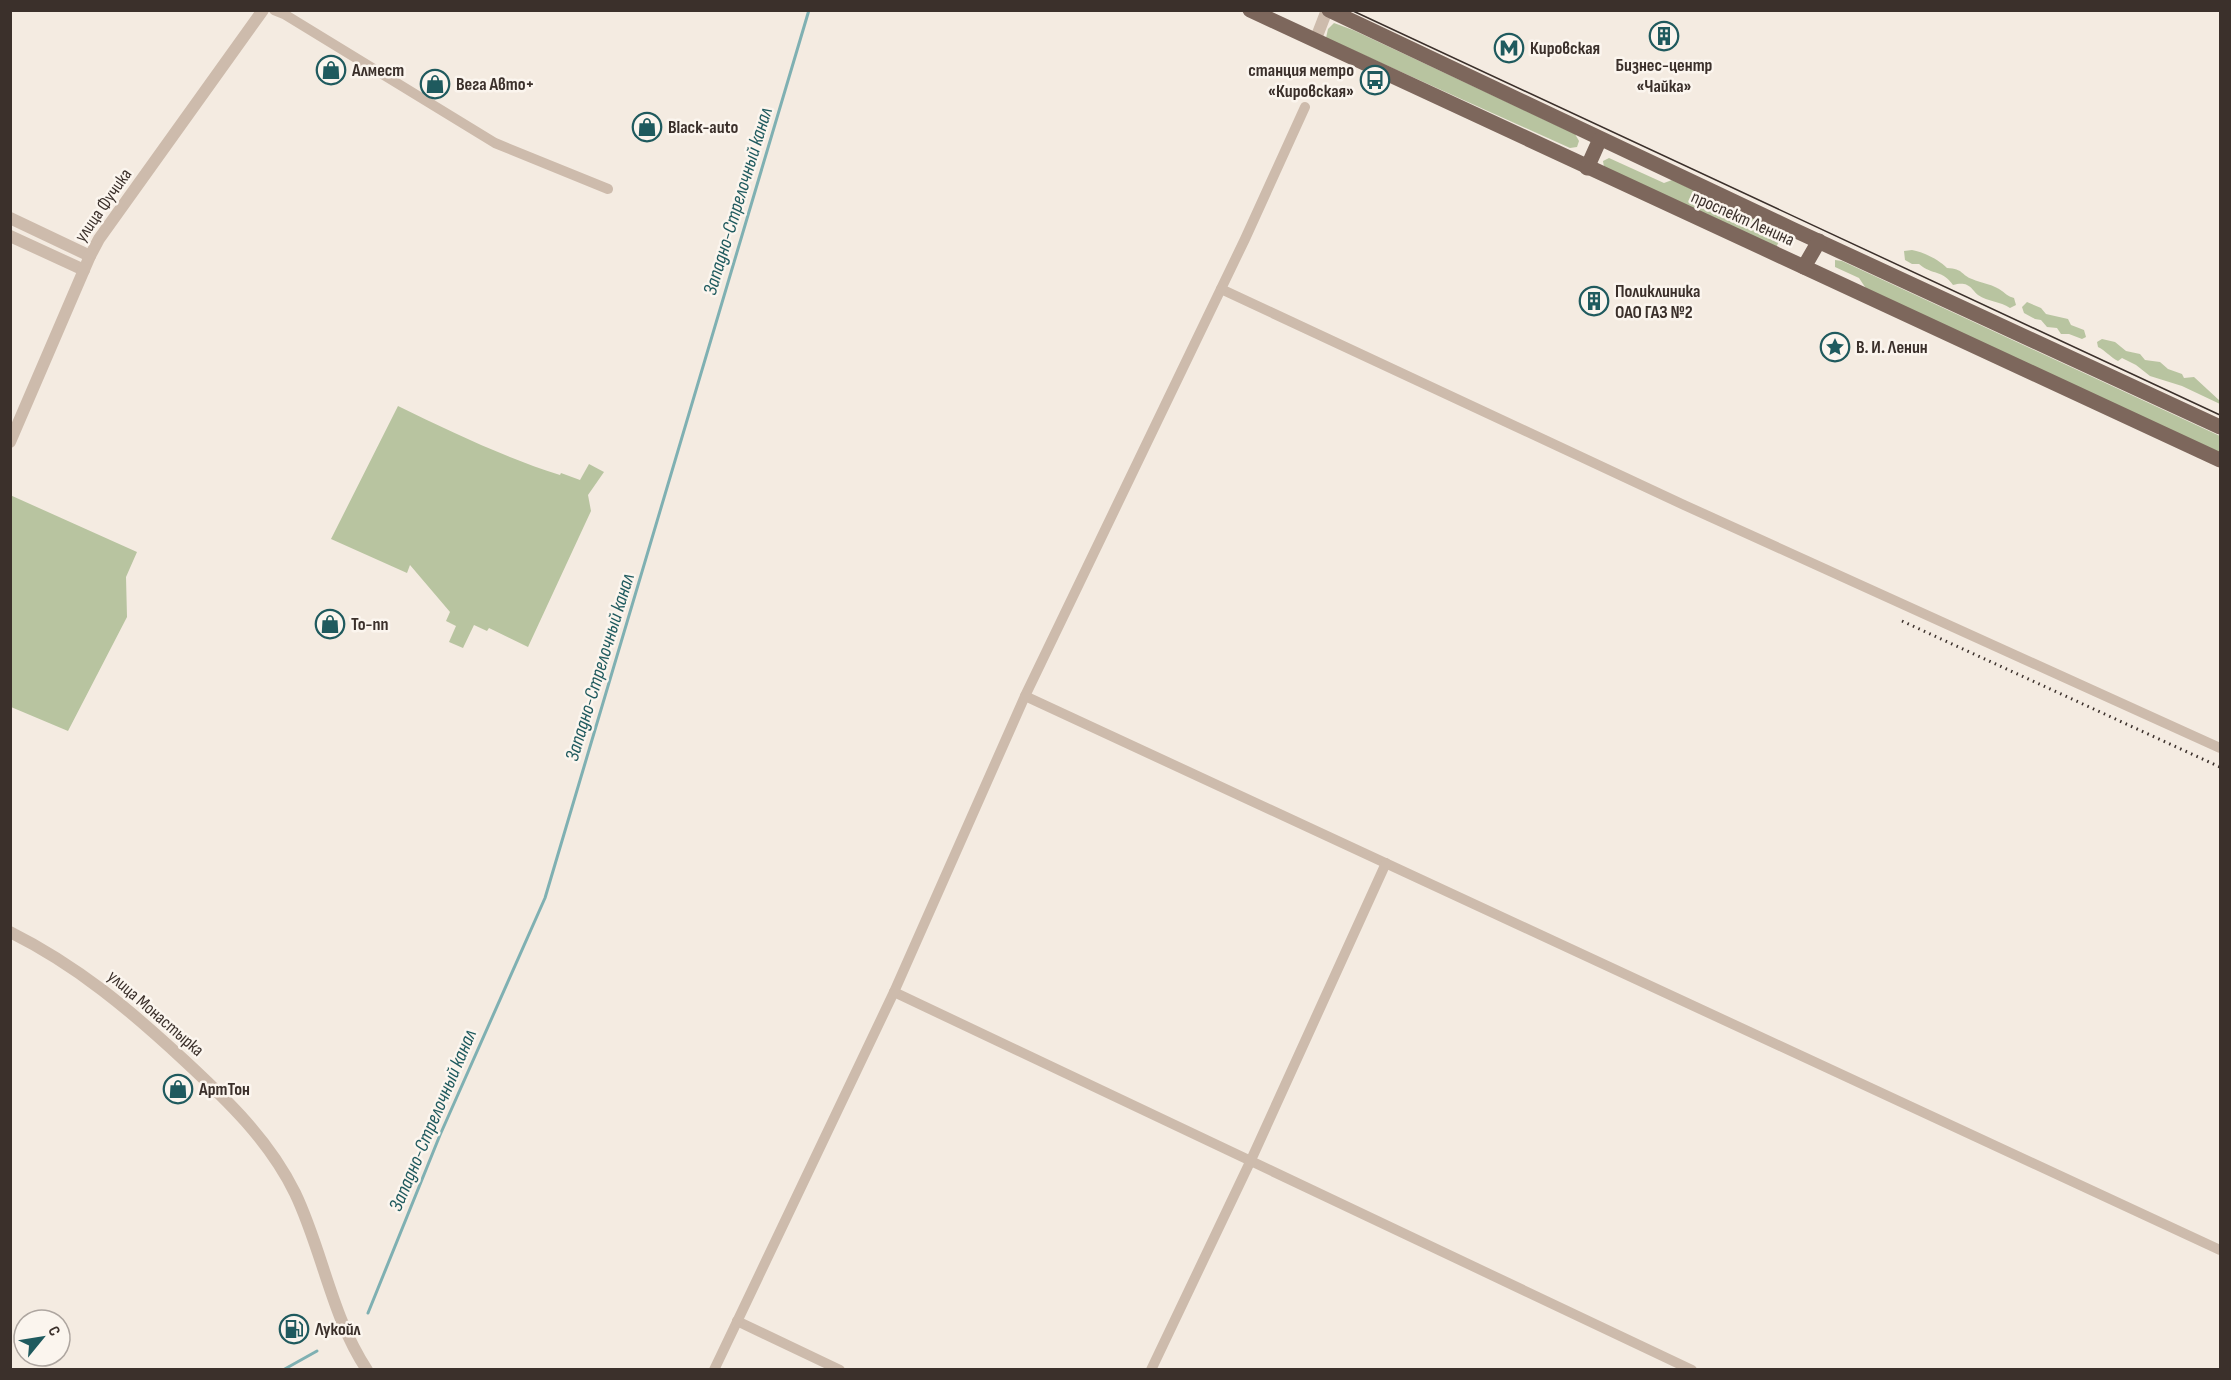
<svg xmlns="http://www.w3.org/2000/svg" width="2231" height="1380" viewBox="0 0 2231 1380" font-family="'Sofia Sans Condensed',sans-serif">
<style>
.green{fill:#b8c4a0}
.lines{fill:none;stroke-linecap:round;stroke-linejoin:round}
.stream{stroke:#7fb0b2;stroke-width:3}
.minor{stroke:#cdbbac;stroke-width:10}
.tertiary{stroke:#cdbbac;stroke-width:12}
.primary{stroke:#7d675c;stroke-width:15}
.tram{stroke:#3b302b;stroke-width:1.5}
.rail{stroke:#3b302b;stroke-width:3;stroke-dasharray:1.5 4.5;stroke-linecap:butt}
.labels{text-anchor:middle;stroke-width:5;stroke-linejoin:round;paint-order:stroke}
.poi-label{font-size:18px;font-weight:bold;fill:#3b302b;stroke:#fbf5ee;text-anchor:start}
.street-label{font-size:18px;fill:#3b302b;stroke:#fbf5ee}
.water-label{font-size:20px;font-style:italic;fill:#1f5a5e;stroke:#fbf5ee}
</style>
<rect width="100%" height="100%" fill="#f4ebe1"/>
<g class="green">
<path d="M1334 23 1353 30 1575 134 1579 141 1577 147 1570 148 1326 38 1328 29Z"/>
<path d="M1609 158 1664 183 1672 180 1783 232 1776 248 1604 167 1603 161Z"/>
<path d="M1912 250C1924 252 1939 260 1947 268 1964 269 1961 275 1972 279 1981 283 1995 285 2002 291 2007 295 2008 296 2014 298L2016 305 2010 308C2000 301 1988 302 1978 295 1974 292 1972 287 1967 285 1962 283 1958 284 1953 285 1942 269 1933 276 1919 264H1912L1905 260 1904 251Z"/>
<path d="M1835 260 1842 261 2220 436V456L1867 290 1859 278 1835 267Z"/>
<path d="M2027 302 2041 308 2046 314 2068 319 2071 325 2084 330 2086 337 2082 339 2069 334H2061L2057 328 2047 327 2041 320 2035 319 2024 313 2022 307Z"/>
<path d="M2102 339 2115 342 2126 351 2140 354 2145 360 2160 362 2168 369 2182 374 2184 378 2194 377 2220 401V404L2182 386 2150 376 2136 365 2122 358 2118 361C2110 357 2106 351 2098 347L2097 342Z"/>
<path d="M398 406C451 432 504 457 560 475L561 473 580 480 589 464 604 472 588 495 591 511 528 647 489 628 487 631 474 625 463 648 449 642 456 626 446 621 450 612 410 565 407 573 331 539Z"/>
<path d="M10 495 137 552 126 577 127 617 68 731 11 707Z"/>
</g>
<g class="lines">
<g class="stream">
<path d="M368 1313 440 1135 545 898 809 10"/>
<path d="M283 1370 317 1351"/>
</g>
<g class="minor">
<path d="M274 10 284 14 495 143 608 189"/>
<path d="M1221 289 1684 505 2220 748"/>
<path d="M1025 696 2220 1250"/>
<path d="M894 992 1692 1370"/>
<path d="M737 1321 840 1370"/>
<path d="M714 1370 894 992 1025 696 1245 239 1305 107"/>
<path d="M1151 1370 1251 1160 1386 863"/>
</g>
<g class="tertiary">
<path d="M1315 41 1327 10"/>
<path d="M10 218 90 256"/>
<path d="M10 236 84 270"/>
<path d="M10 442 90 256 99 239 263 10"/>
<path d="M10 932C78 966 130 1010 185 1061 227 1100 269 1140 295 1193 322 1249 332 1318 367 1370"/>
</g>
<g class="primary">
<path d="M1250 10 2220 460"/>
<path d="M1329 10 1792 229 2220 427"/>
<path d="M1587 168 1600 139"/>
<path d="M1804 267 1819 241"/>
</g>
<path class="tram" d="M1351 10 2220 415"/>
<path class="rail" d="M1902 621 2220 767"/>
</g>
<defs>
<g id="building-ring" transform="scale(1.5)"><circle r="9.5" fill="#fbf5ee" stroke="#1f5a5e" stroke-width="1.5"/><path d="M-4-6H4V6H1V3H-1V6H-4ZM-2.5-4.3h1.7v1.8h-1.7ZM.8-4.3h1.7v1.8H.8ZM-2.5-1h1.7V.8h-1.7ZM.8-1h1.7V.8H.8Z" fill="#1f5a5e"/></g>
<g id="metro-ring" transform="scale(1.5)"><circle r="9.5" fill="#fbf5ee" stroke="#1f5a5e" stroke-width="1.5"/><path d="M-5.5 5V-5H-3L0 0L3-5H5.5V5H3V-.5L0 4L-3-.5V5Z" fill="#1f5a5e"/></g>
<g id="shop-ring" transform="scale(1.5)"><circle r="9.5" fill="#fbf5ee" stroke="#1f5a5e" stroke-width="1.5"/><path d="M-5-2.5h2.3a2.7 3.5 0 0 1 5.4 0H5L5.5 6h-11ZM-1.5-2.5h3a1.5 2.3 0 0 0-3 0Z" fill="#1f5a5e"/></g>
<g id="bus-ring" transform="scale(1.5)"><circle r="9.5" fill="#fbf5ee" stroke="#1f5a5e" stroke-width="1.5"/><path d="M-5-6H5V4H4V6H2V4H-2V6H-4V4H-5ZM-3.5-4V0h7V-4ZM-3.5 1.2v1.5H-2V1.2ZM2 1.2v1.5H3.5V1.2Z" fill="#1f5a5e"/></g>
<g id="sight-ring" transform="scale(1.5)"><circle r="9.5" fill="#fbf5ee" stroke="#1f5a5e" stroke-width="1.5"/><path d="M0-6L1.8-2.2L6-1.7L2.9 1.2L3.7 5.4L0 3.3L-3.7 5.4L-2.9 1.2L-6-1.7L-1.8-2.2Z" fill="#1f5a5e"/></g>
<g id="fuel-ring" transform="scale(1.5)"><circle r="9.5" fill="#fbf5ee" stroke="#1f5a5e" stroke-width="1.5"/><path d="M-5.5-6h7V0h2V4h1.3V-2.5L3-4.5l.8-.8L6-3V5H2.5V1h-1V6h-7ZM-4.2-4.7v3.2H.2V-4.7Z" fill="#1f5a5e"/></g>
</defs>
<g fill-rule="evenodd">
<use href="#building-ring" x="1664" y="36"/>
<use href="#metro-ring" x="1509" y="48"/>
<use href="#shop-ring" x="331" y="70"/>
<use href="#bus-ring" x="1375" y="80"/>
<use href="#shop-ring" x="435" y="84"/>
<use href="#shop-ring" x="647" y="127"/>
<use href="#building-ring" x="1594" y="301"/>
<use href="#sight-ring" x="1835" y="347"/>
<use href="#shop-ring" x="330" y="624"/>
<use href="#shop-ring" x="178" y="1089"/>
<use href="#fuel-ring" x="294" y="1329"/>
</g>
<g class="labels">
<g class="poi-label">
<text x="1530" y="54">Кировская</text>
<text x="1664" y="71" text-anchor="middle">Бизнес-центр<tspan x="1664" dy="21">«Чайка»</tspan></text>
<text x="352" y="76">Алмест</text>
<text x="1354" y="76" text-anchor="end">станция метро<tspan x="1354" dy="21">«Кировская»</tspan></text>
<text x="456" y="90">Вега Авто+</text>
<text x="668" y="133">Black-auto</text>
<text x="1615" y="297">Поликлиника<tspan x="1615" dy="21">ОАО ГАЗ №2</tspan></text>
<text x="1856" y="353">В. И. Ленин</text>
<text x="351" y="630">To-nn</text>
<text x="199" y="1095">АртТон</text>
<text x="315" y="1335">Лукойл</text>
</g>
<g class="street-label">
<text transform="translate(103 205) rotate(-55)" y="6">улица Фучика</text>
<text transform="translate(1743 218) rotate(24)" y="6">проспект Ленина</text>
<text transform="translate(156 1013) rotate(41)" y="6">улица Монастырка</text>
</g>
<g class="water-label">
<text transform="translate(737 201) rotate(-73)" y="7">Западно-Стрелочный канал</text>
<text transform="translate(599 667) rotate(-73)" y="7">Западно-Стрелочный канал</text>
<text transform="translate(432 1120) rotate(-67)" y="7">Западно-Стрелочный канал</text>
</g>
</g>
<rect width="2231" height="1380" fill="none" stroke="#3b302b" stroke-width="24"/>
<g transform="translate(42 1338) rotate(60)"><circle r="28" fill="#fbf5ee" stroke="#aea6a0" stroke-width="1.5"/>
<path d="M0-4.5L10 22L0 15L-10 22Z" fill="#1f5a5e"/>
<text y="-9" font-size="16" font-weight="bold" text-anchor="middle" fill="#3b302b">С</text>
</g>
</svg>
